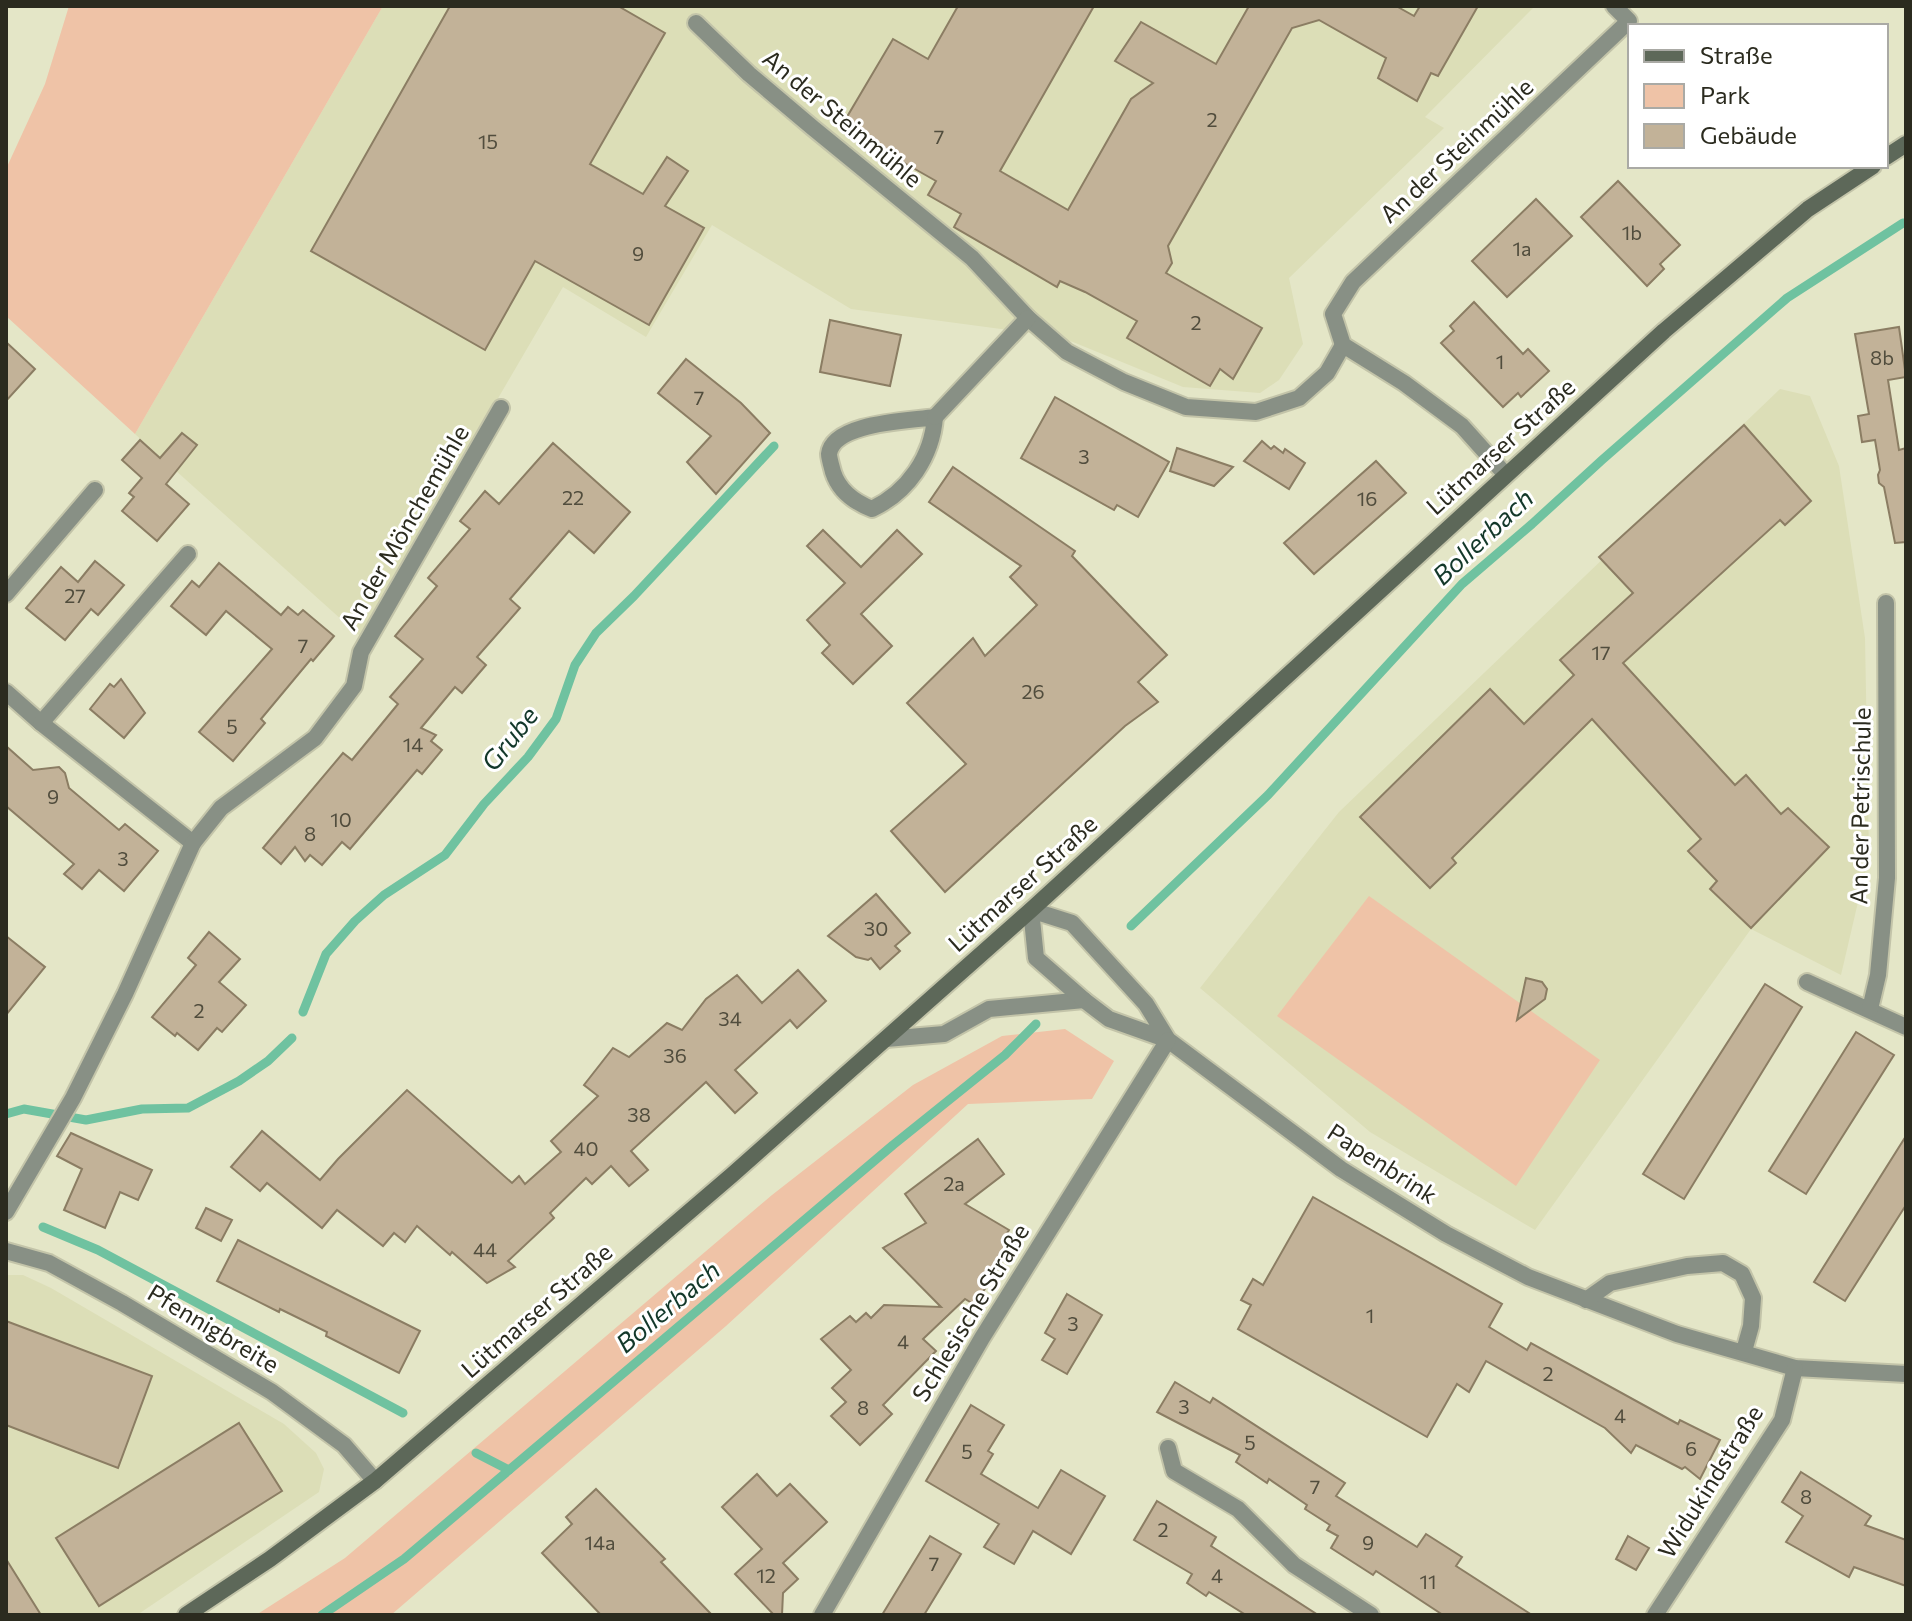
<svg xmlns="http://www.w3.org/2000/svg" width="1912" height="1621" viewBox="0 0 1912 1621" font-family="Commissioner,sans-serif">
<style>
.built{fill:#dcdeb7}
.green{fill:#efc3a7}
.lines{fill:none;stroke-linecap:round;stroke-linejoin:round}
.stream{stroke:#6fc2a0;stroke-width:9}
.building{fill:#c2b298;stroke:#8b7d63;stroke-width:2}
.street-casing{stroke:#c3c4a9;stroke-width:20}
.secondary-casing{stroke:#c3c4a9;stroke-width:20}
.street{stroke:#889085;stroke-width:16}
.secondary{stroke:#5d6859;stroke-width:16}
.labels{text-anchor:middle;stroke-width:6;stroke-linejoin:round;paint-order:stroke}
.number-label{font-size:20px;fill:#514d3d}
.street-label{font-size:24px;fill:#2b2b1f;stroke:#fff}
.water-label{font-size:26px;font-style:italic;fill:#13382a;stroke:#fff}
</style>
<rect width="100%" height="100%" fill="#e4e6c7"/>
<g class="built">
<path d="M383 6H1535L1425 117 1444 128 1289 278 1303 344 1279 380 1260 393 1183 387 1073 342 1046 335 851 309 712 225 646 337 563 287 381 599 362 638 135 434Z"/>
<path d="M1780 389 1810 396 1839 466 1865 638 1869 855 1841 975 1751 929 1535 1230 1370 1132 1200 988 1339 812Z"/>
<path d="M6 1275H23L51 1288 284 1424 316 1453 324 1469 319 1492 137 1615H6Z"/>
</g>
<g class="green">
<path d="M69 6H383L135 434 6 316V169L45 84Z"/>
<path d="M1369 896 1600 1060 1516 1186 1277 1016Z"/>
<path d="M1065 1029 1114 1061 1092 1099 968 1104 726 1326 391 1615H256L345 1558 772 1195 913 1085 1002 1036Z"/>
</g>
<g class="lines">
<g class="stream">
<path d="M1131 926 1268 795 1462 584 1532 524 1602 460 1787 298 1903 223"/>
<path d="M303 1012 326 954 355 921 384 895 445 855 484 804 528 757 556 719 575 665 596 633 634 596 774 446"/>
<path d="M6 1114 24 1109 86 1120 142 1109 188 1108 239 1081 268 1061 292 1038"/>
<path d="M43 1227 98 1250 403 1413"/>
<path d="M476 1453 509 1470"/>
<path d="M322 1615 404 1559 893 1145 1005 1055 1036 1024"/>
</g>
</g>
<g class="building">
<path d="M450 6H618L665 33 590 164 643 194 667 157 688 171 665 206 704 228 649 325 535 261 485 350 311 251Z"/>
<path d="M958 6H1094L1000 171 1068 210 1131 99 1153 83 1115 61 1141 22 1216 64 1249 6H1396L1414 16 1420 6H1478L1438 76 1431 73 1417 101 1378 78 1386 58 1319 20 1292 28 1168 246 1172 263 1166 273 1262 328 1233 379 1220 369 1210 386 1127 338 1137 321 1085 292 1060 281 1057 287 954 227 961 214 928 195 936 181 841 127 893 39 928 59Z"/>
<path d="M1618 181 1680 245 1660 264 1664 269 1647 286 1581 217Z"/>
<path d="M1536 199 1572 236 1507 297 1472 261Z"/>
<path d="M1474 302 1523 354 1528 349 1549 371 1521 397 1518 393 1503 407 1441 343 1454 331 1450 326Z"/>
<path d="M830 320 901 335 890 386 820 372Z"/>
<path d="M1899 327 1906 377 1888 380 1899 450 1906 448V542L1895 543 1884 487 1879 483 1878 475 1880 470 1875 440 1862 442 1858 416 1869 414 1855 334Z"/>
<path d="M6 342 35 369 6 401Z"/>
<path d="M686 359 741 403 770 433 716 494 687 462 711 436 658 393Z"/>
<path d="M1055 397 1169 462 1138 517 1117 505 1114 510 1021 458Z"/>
<path d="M1744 425 1811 501 1785 525 1780 520 1623 663 1735 785 1746 775 1781 814 1788 808 1829 847 1751 928 1710 889 1717 881 1688 851 1701 839 1592 719 1452 858 1456 863 1430 888 1360 817 1490 689 1524 724 1574 675 1560 660 1633 593 1599 557Z"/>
<path d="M182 433 197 445 166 484 189 504 157 541 122 511 134 497 129 493 142 478 122 460 140 440 160 458Z"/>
<path d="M1262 441 1271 449 1274 446 1283 453 1285 449 1305 463 1289 489 1244 461Z"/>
<path d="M553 443 630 512 594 553 569 531 510 599 520 608 477 657 486 665 462 693 455 687 421 728 436 735 431 741 442 750 422 774 417 770 350 849 342 842 322 865 310 855 305 861 295 847 281 864 263 848 343 753 352 760 398 704 390 697 423 659 395 636 437 586 428 578 470 529 460 521 485 491 499 504Z"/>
<path d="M1177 448 1233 467 1214 486 1170 471Z"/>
<path d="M1376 461 1406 493 1314 574 1284 543Z"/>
<path d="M953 467 1075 551 1072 556 1167 655 1138 682 1158 702 1125 726 945 892 891 831 966 764 907 703 973 638 985 656 1037 605 1010 577 1021 566 929 502Z"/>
<path d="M823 530 861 567 897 530 922 554 861 614 892 646 853 684 822 653 830 645 807 620 845 583 807 546Z"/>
<path d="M95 561 124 585 98 615 91 609 65 640 26 608 61 567 78 582Z"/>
<path d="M219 563 281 615 288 607 298 615 303 610 334 636 313 661 311 659 261 719 265 723 233 761 199 732 272 649 226 611 206 635 171 606 192 581 199 587Z"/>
<path d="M121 679 145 713 124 738 90 709 110 684 114 687Z"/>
<path d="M6 746 33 770 59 767 65 773 69 788 119 830 125 824 158 851 124 891 99 870 82 889 64 874 74 864 6 806Z"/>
<path d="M876 894 910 933 895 946 900 951 880 969 871 958 868 960 856 957 828 936Z"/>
<path d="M209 932 240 959 219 982 246 1005 222 1032 217 1028 198 1050 177 1033 175 1036 152 1017 196 965 188 958Z"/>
<path d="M6 936 45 967 6 1015Z"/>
<path d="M798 970 826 1001 797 1028 790 1020 735 1070 757 1093 735 1113 706 1082 631 1151 648 1170 629 1186 611 1166 592 1184 586 1178 550 1213 554 1218 508 1261 515 1267 487 1283 452 1252 450 1255 417 1226 405 1242 394 1233 383 1246 337 1210 322 1228 267 1183 260 1191 231 1167 262 1131 320 1180 338 1159 407 1090 512 1183 519 1176 525 1184 561 1152 551 1141 598 1096 584 1085 613 1048 629 1057 667 1023 682 1030 706 999 737 975 762 1003Z"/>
<path d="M1526 978 1542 982 1547 989 1545 999 1517 1020Z"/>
<path d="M1765 984 1802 1007 1684 1199 1643 1174Z"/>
<path d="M1856 1032 1894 1055 1806 1194 1769 1171Z"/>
<path d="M71 1133 152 1170 138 1200 120 1192 105 1228 64 1210 82 1169 57 1156Z"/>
<path d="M1906 1136V1205L1845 1301 1814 1282Z"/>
<path d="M978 1139 1004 1174 965 1204 1009 1230 1004 1238 1013 1243 975 1305 965 1299 923 1339 936 1351 883 1405 892 1414 860 1445 831 1416 846 1402 832 1388 851 1370 821 1339 850 1316 856 1322 866 1313 871 1318 884 1305 941 1307 883 1248 926 1223 905 1194Z"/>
<path d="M1313 1197 1502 1304 1489 1327 1527 1350 1531 1343 1678 1424 1680 1420 1720 1440 1700 1479 1685 1467 1682 1469 1636 1445 1631 1453 1605 1428 1486 1361 1469 1392 1457 1384 1427 1437 1238 1329 1251 1305 1241 1300 1253 1279 1263 1285Z"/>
<path d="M206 1208 232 1220 221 1241 196 1228Z"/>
<path d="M238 1240 420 1331 399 1373 326 1336 327 1332 280 1309 279 1312 217 1281Z"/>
<path d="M1067 1294 1102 1315 1067 1374 1042 1360 1055 1339 1045 1333Z"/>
<path d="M6 1321 152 1376 118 1468 6 1425Z"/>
<path d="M1175 1382 1210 1403 1213 1398 1345 1483 1336 1496 1417 1547 1426 1534 1462 1557 1456 1566 1532 1615H1443L1376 1571 1373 1575 1331 1548 1338 1536 1327 1530 1330 1525 1305 1509 1307 1505 1269 1479 1267 1483 1236 1462 1240 1455 1157 1412Z"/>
<path d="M971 1405 1004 1425 988 1451 993 1454 981 1474 1038 1508 1061 1470 1105 1496 1071 1554 1033 1531 1014 1564 984 1547 999 1524 926 1481Z"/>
<path d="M239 1423 282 1491 99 1606 56 1538Z"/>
<path d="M1801 1472 1871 1516 1865 1525 1906 1540V1586L1854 1567 1849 1577 1786 1542 1803 1516 1782 1502Z"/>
<path d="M757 1474 777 1496 790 1484 827 1522 783 1563 798 1579 783 1593 782 1615H774L735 1574 762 1549 722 1507Z"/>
<path d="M596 1489 665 1559 661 1562 712 1615H601L542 1553 572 1524 566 1517Z"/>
<path d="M1157 1501 1216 1537 1211 1546 1318 1615H1246L1209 1592 1206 1596 1187 1583 1192 1574 1134 1540Z"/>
<path d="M930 1536 961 1554 924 1615H882Z"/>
<path d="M1628 1536 1649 1548 1636 1570 1616 1559Z"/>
<path d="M6 1559 41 1615H6Z"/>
</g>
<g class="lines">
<g class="street-casing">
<g id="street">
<path d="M696 23 749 74 813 128 972 258 1028 318 1067 352 1124 382 1186 407 1256 412 1299 398 1327 373 1343 345"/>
<path d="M935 417C932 457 908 492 872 509 854 502 839 491 833 472 832 468 829 458 829 454 833 422 911 421 935 417Z"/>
<path d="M935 417 1028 318"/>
<path d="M1505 474 1462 426 1404 383 1343 345 1333 314 1353 282 1629 21 1614 6"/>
<path d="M6 594 95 490"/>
<path d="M6 692 41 723 193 843"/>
<path d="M41 723 188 554"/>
<path d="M1807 982 1906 1027"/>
<path d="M1870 1009 1878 975 1887 878 1886 603"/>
<path d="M886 1039 944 1034 989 1009 1084 1000"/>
<path d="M1168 1040 1146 1004 1072 923 1031 910 1036 958 1084 1000 1109 1019 1168 1040 1341 1169 1446 1234 1528 1277 1677 1334 1795 1368 1906 1374"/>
<path d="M6 1212 73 1098 125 994 193 843 221 808 315 738 354 686 361 652 501 408"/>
<path d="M6 1251 49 1263 122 1303 272 1392 344 1445 375 1481"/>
<path d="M1586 1300 1610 1283 1687 1266 1723 1263 1742 1274 1753 1298 1751 1326 1744 1351"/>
<path d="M1168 1448 1174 1471 1238 1509 1294 1565 1371 1615"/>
<path d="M822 1615 982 1338 1168 1040"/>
<path d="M1655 1615 1782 1420 1795 1368"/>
</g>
</g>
<g class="secondary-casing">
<g id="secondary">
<path d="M1886 157 1906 144"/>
<path d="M186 1615 270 1559 375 1481 732 1175 1031 910 1664 331 1808 209 1873 166"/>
</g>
</g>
<use href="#street" class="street"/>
<use href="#secondary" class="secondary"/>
</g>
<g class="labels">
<g class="number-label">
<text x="1212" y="127">2</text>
<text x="939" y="144">7</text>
<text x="488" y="149">15</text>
<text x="1632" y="240">1b</text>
<text x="1522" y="256">1a</text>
<text x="638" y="261">9</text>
<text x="1196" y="330">2</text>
<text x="1882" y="365">8b</text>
<text x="1500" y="369">1</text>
<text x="699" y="405">7</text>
<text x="1084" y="464">3</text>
<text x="573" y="505">22</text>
<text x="1367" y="506">16</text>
<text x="75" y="603">27</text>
<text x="303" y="653">7</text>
<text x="1601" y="660">17</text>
<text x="1033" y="699">26</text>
<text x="232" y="734">5</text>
<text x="413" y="752">14</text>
<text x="53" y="804">9</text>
<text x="341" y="827">10</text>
<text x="310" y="841">8</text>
<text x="123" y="866">3</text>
<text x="876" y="936">30</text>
<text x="199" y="1018">2</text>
<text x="730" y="1026">34</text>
<text x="675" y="1063">36</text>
<text x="639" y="1122">38</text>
<text x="586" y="1156">40</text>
<text x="954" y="1191">2a</text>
<text x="485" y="1257">44</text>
<text x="1370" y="1323">1</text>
<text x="1073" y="1331">3</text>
<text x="903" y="1349">4</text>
<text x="1548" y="1381">2</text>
<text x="1184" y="1414">3</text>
<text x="863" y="1415">8</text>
<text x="1620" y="1423">4</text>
<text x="1250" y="1450">5</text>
<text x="1691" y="1456">6</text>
<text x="967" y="1459">5</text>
<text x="1315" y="1494">7</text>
<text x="1806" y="1504">8</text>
<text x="1163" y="1537">2</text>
<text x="600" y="1550">14a</text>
<text x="1368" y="1550">9</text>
<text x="934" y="1571">7</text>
<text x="766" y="1583">12</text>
<text x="1217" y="1583">4</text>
<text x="1428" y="1589">11</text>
</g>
<g class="street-label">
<text transform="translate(842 119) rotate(40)" y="8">An der Steinmühle</text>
<text transform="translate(1457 151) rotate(-43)" y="8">An der Steinmühle</text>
<text transform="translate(1501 447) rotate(-42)" y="8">Lütmarser Straße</text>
<text transform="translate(405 528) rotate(-60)" y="8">An der Mönchemühle</text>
<text transform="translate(1861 806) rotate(-89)" y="8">An der Petrischule</text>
<text transform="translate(1023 884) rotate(-42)" y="8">Lütmarser Straße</text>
<text transform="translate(1382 1164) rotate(33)" y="8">Papenbrink</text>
<text transform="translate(537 1311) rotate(-41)" y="8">Lütmarser Straße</text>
<text transform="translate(971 1313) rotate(-59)" y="8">Schlesische Straße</text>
<text transform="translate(213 1329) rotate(31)" y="8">Pfennigbreite</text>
<text transform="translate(1711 1482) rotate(-58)" y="8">Widukindstraße</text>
</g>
<g class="water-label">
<text transform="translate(1483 537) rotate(-43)" y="9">Bollerbach</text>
<text transform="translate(510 739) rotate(-52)" y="9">Grube</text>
<text transform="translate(668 1307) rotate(-40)" y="9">Bollerbach</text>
</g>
</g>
<rect width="1912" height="1621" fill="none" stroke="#2b2b1f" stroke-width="16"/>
<rect x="1628" y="24" width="260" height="144" fill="#ffffff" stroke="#aaaaa5" stroke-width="2"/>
<rect x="1644" y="50" width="40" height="12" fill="#5d6859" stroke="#aaaaa5" stroke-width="2"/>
<text x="1700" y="64" font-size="24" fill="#2b2b1f">Straße</text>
<rect x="1644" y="84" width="40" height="24" fill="#efc3a7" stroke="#aaaaa5" stroke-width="2"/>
<text x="1700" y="104" font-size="24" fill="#2b2b1f">Park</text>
<rect x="1644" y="124" width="40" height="24" fill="#c2b298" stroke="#aaaaa5" stroke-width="2"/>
<text x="1700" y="144" font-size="24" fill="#2b2b1f">Gebäude</text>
</svg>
